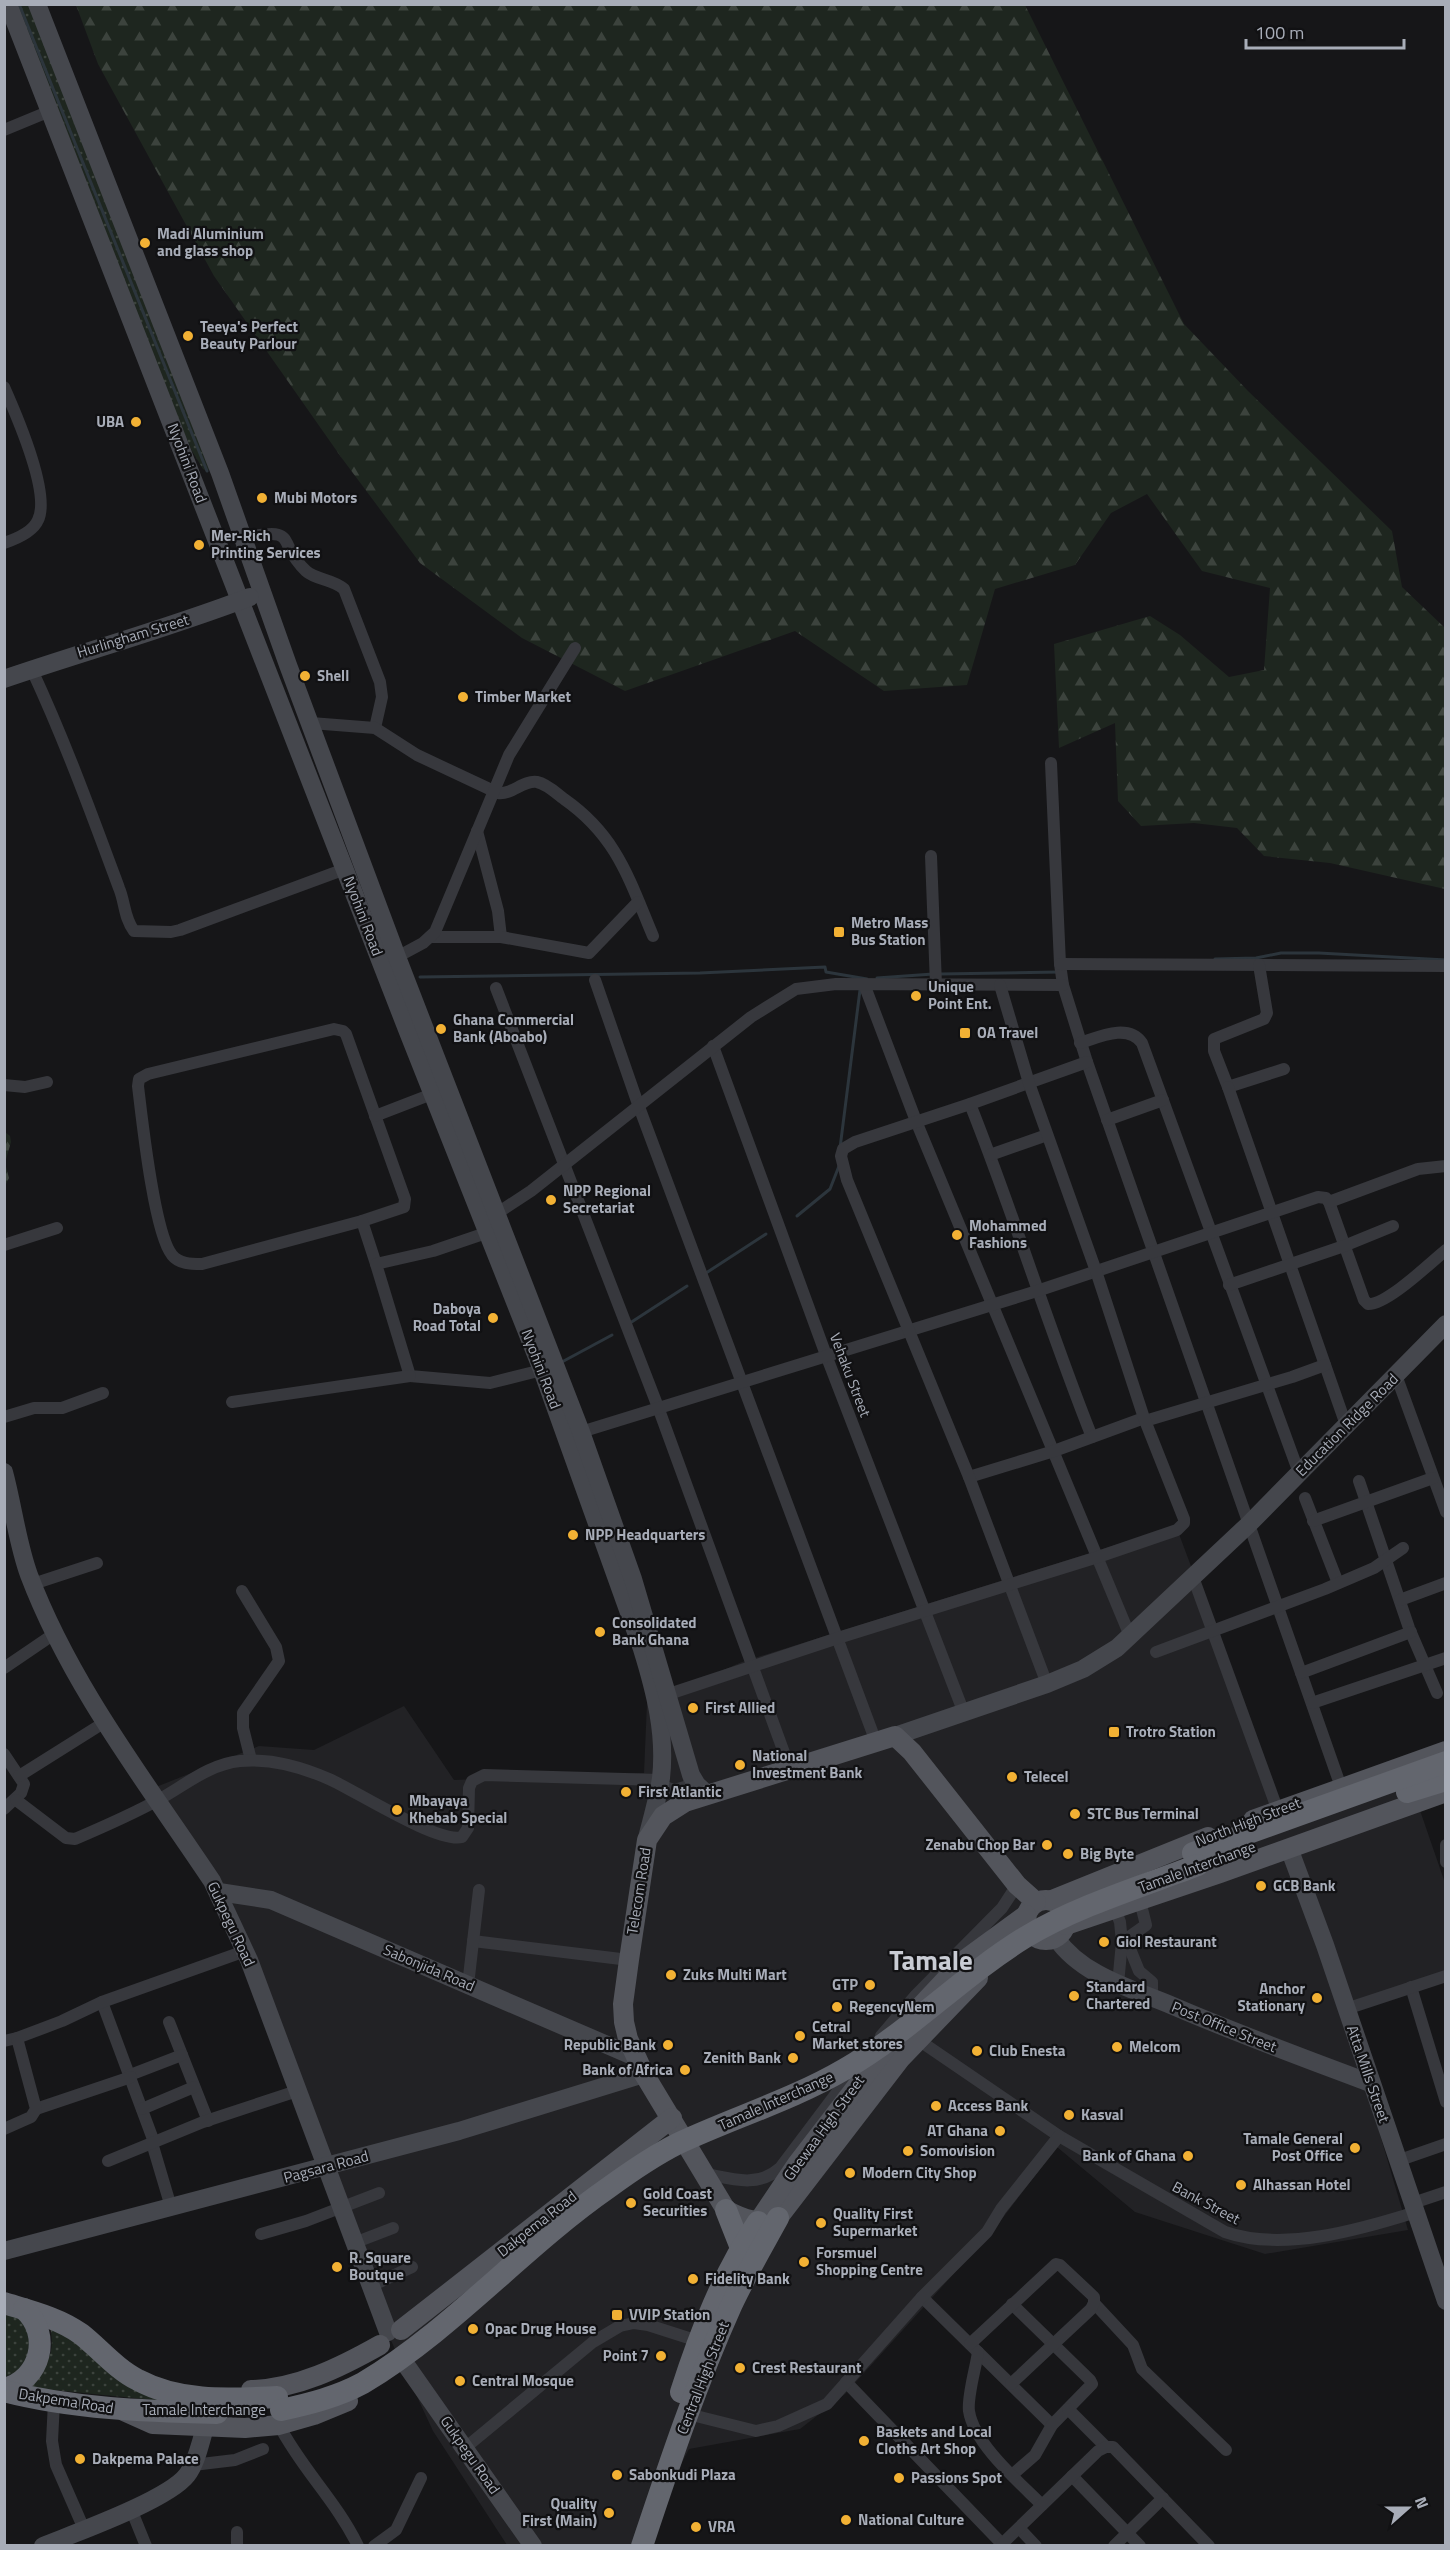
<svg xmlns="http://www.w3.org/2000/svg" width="1450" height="2550" viewBox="0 0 1450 2550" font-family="'Titillium Web',sans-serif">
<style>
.built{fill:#222225}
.grass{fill:url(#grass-dots)}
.forest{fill:url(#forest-firs)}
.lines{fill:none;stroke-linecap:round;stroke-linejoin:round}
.stream{stroke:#2c353c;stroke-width:3}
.street{stroke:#37383d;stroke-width:12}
.secondary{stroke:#45474d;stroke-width:18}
.primary{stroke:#53555c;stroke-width:20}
.highway{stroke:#63666e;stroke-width:22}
.highway-bridge{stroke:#63666e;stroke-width:22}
.poi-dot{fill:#f2b134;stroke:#111113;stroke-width:2}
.labels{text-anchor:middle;stroke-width:4.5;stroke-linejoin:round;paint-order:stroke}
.poi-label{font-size:15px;font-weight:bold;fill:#a8adb8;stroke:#111113;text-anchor:start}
.street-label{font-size:15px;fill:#a8adb8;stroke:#111113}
.town-label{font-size:27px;font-weight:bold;fill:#c9ccd4;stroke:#111113}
</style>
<defs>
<pattern id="grass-dots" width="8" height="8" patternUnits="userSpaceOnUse" patternTransform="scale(1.5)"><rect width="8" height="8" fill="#1e261f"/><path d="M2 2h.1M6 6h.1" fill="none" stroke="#3c433d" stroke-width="1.8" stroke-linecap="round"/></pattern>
<pattern id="forest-firs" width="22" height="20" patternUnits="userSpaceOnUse" patternTransform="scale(1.5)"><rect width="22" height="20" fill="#1e261f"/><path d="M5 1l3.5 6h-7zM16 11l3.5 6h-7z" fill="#3c433d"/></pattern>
</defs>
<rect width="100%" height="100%" fill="#161618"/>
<path class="built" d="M1176 1526 1279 1802 1402 1758 1445 1883V1981L1344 2012 1408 2230 1265 2254 1135 2212 1057 2147 995 2228 921 2310 845 2394 800 2429 689 2449 639 2545H507L433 2431 355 2263 230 1902 156 1787 259 1746 314 1750 404 1706 454 1780 644 1773 647 1703 742 1662Z"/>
<g class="grass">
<path d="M13 5H31L210 469 207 471 203 469 192 451 171 402Z"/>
<path d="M4 2306 28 2318 31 2355 15 2373 4 2377Z"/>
<path d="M49 2322 184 2403 24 2387C48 2366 57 2354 49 2322Z"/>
</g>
<g class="forest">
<path d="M76 5H1025L1184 324 1248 391 1392 531 1402 587 1445 628V889L1330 863 1264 856 1237 828 1194 823 1141 826 1118 801 1115 723 1059 748 1054 644 1150 616 1180 635 1229 677 1264 670 1270 588 1202 571 1147 494 1111 513 1075 565 995 589 967 685 884 691 795 631 625 691 522 638 420 563 341 457 214 276 98 64Z"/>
<path d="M5 1132 10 1136 11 1142 5 1163 9 1178 5 1186Z"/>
</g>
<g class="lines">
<g class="stream">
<path d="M19 4 207 471"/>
<path d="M1215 959 1256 958 1281 953H1319L1446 960"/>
<path d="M940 974 1059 972"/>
<path d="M420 977 700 973 825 967 826 972 867 979"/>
<path d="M877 978 933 974"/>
<path d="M840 1148 860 990"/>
<path d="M797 1216 830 1189 839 1166"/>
<path d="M706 1273 766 1234"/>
<path d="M630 1323 687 1286"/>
<path d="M560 1363 612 1335"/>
</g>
<g class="street">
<path d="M4 130 50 111"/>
<path d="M4 387C16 414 51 494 38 520 33 532 16 539 4 543"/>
<path d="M243 538C301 526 275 542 306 571 316 580 333 579 344 589L380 682 382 697 375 728"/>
<path d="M32 670C65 741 92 815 119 888 125 902 124 918 134 931L171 932 180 930 345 869"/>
<path d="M311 723 375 728 417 755 498 793C512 795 523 780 537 782 547 784 556 793 564 799 617 836 629 879 653 936"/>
<path d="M1051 763 1060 964 1063 985 1087 1062 1341 1787"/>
<path d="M477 831 498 911 501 937"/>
<path d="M931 856 936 985"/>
<path d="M430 937H501L589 953 638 902"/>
<path d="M397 957 423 943 435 932 509 755 575 648"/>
<path d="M1060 964 1446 966"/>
<path d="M1259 965 1267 1013 1264 1019 1214 1039V1051L1228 1087 1284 1069"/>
<path d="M595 980 638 1104 876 1742"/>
<path d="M864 984 916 1121 1130 1636"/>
<path d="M496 988 658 1407 790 1769"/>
<path d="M334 1029 343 1031 346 1034 405 1199 404 1207 362 1221 202 1264C191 1264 179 1264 172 1255 154 1233 142 1119 138 1086L139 1079 148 1074Z"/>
<path d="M1080 1043C1099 1037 1128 1023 1142 1043L1299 1473"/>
<path d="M713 1046 826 1355 964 1713"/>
<path d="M4 1085 25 1087 47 1082"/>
<path d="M1228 1087 1346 1425"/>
<path d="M970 1104C1014 1214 1048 1327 1092 1437"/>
<path d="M375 1116 432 1094"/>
<path d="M1107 1120 1163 1100"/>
<path d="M990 1155 1047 1135"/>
<path d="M1329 1202 1364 1300 1368 1304C1387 1305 1430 1263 1446 1250"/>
<path d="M496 1214 531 1191 751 1017 796 989 836 984 1063 985"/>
<path d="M362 1221 376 1264"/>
<path d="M486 1233 433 1251 376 1264 410 1376 490 1383 542 1370"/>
<path d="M4 1245 57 1228"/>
<path d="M1229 1285 1344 1246 1393 1226"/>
<path d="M1396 1375 1446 1512"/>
<path d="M232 1402 410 1376"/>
<path d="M4 1417 34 1408H62L103 1393"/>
<path d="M1145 1421 1292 1377 1325 1365"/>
<path d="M581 1432 1037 1291 1318 1197 1326 1198 1329 1202 1418 1169 1446 1166"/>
<path d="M969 1477 1054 1451 1144 1418"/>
<path d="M1359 1481 1409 1628 1437 1693"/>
<path d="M1305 1498 1338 1583"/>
<path d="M1313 1521 1433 1478"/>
<path d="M1193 1577 1278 1811"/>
<path d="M33 1584 97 1563"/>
<path d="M242 1591 276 1647 279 1661 243 1713V1728L251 1760"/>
<path d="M1400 1600 1446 1583"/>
<path d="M1156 1652 1325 1589 1374 1568 1403 1548"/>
<path d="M4 1668 54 1634"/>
<path d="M1301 1673 1411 1632"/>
<path d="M1047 1684 969 1477 847 1180 841 1156 843 1149 855 1142 970 1104 1087 1062"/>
<path d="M669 1694 838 1638 1098 1557 1177 1530 1184 1523V1519L1144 1418 1096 1271 1029 1083 1000 985"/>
<path d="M1312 1703 1446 1658"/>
<path d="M4 1754 24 1784 21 1793 4 1809"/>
<path d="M19 1776 105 1722"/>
<path d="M16 1800 66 1838 75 1839C103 1827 131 1815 158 1800 184 1786 209 1764 240 1761 270 1758 302 1767 329 1779 356 1791 438 1844 462 1837L468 1828 469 1788 472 1781 484 1775 660 1780 665 1787 674 1790 688 1786 691 1775"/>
<path d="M1446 1845V1862"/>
<path d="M1115 1909 1120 1922 1122 1942"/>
<path d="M1126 1939 1139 1971 1152 1982V1997"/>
<path d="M473 1941 629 1960"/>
<path d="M1118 1984 1122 1942 1146 1925 1140 1901"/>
<path d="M468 1985 479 1890"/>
<path d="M1411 1987 1446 2102"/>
<path d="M102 2002 154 2142"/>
<path d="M1346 2009 1446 1976"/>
<path d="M169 2022 208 2121"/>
<path d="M881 2036 916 1995 1002 1908 1017 1885"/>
<path d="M917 2039 1059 2136 1225 2232C1283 2252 1359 2230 1416 2212"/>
<path d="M4 2041 17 2038"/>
<path d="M130 2075 182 2055"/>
<path d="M36 2109 131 2077"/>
<path d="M142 2109 194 2087"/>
<path d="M4 2129 31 2117 36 2109 17 2038 62 2021 102 2002 245 1951"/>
<path d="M152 2143 171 2207"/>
<path d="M108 2161 203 2122 297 2091"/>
<path d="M1397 2161 1446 2144"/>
<path d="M706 2174C732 2179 758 2188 780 2168L853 2071"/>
<path d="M1413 2203 1446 2192"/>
<path d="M261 2234 306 2221 379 2193"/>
<path d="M354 2243 393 2228"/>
<path d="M371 2286 412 2267"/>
<path d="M922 2297 1052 2425"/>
<path d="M1094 2303 1133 2345 1142 2369 1226 2450"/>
<path d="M1012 2304 1090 2380 1092 2384 1052 2425 1035 2455 1012 2475"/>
<path d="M970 2344 1056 2264 1060 2265 1094 2297V2303L1091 2309 1011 2384"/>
<path d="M978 2352C976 2367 967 2397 969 2411 974 2444 1019 2482 1042 2505"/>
<path d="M846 2382 1004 2546"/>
<path d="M54 2402 52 2441 56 2465 84 2529"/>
<path d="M1068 2409 1106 2447"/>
<path d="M688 2414 756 2431 778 2426 827 2404 922 2297 987 2232 1001 2209 1059 2136"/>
<path d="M279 2425C301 2468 337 2502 358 2546"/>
<path d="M465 2448 593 2342 620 2326 634 2323 648 2325 698 2341"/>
<path d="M193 2465 235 2460 263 2449"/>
<path d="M1072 2476 1140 2546"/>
<path d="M131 2509 146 2546"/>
<path d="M1019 2528 1036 2546"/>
<path d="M237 2532V2546"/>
<path d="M1002 2544 1098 2451 1106 2447H1113L1209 2546"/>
<path d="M374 2546 396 2530 421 2478"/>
<path d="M1114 2546 1163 2498"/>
</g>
<g class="secondary">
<path d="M8 4 408 1032 542 1370 642 1649C655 1691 666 1734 661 1778 658 1798 652 1818 647 1838"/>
<path d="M37 4 220 473 288 665 397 957 581 1432 633 1579 691 1775 697 1785 708 1795"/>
<path d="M4 679C86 651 169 628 250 597"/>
<path d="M4 1472C13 1505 17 1542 29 1575 71 1686 146 1782 212 1881L249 1960 388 2332"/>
<path d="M895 1736 1047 1684 1083 1669 1117 1648 1248 1525 1446 1324"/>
<path d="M1289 1848 1325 1945 1446 2301"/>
<path d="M219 1892 271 1900 635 2057"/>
<path d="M1056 1938C1082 1976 1133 1989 1173 2006 1238 2034 1304 2058 1370 2083"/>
<path d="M4 2251 459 2131 644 2074"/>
<path d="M406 2365 533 2546"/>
<path d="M43 2546C75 2533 168 2500 187 2475 197 2462 200 2443 205 2428"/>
</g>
<g class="primary">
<path d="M1253 1820 1446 1751"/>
<circle cx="1046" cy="1920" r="20"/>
<path d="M1052 1900 1208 1837"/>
<path d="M1066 1925 1220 1873 1446 1792"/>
<path d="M978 1978 901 2058 778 2218C755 2223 747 2221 726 2210L644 2074 628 2039 624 2022 623 2004 629 1960 647 1840 663 1816 685 1802 895 1736 912 1752 1017 1885 1036 1902"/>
<path d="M918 2009 963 1961 1026 1915"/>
<path d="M758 2222 797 2164 886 2048"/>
<path d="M401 2330 672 2118"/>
<path d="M251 2390C297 2389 341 2367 380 2345"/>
<path d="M124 2411 153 2424 245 2428 279 2425 314 2415 348 2401"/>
</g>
<g class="highway">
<path d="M1407 1792 1446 1780"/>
<path d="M1193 1853 1446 1762"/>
<path d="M726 2210 741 2248"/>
<path d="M4 2303C30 2311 59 2318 81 2334 100 2349 116 2369 138 2380 181 2403 231 2399 277 2397"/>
<path d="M4 2389C41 2380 52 2334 24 2309"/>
<path d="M4 2391C74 2409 145 2411 217 2413"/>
<path d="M681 2392C700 2333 723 2274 758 2222"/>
<path d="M642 2546C669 2465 696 2384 731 2306 745 2276 762 2247 778 2218"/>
</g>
<path class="highway-bridge" d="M281 2410C309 2404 337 2397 363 2383 452 2330 523 2247 608 2188 630 2172 653 2156 677 2144 732 2118 792 2100 845 2069 909 2032 961 1977 1024 1938 1077 1906 1140 1887 1198 1865"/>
</g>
<g class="poi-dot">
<circle cx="145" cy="243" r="6"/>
<circle cx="188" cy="336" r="6"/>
<circle cx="136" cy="422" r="6"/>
<circle cx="262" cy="498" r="6"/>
<circle cx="199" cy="545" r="6"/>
<circle cx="305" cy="676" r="6"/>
<circle cx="463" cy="697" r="6"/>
<rect x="833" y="926" width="12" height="12" rx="3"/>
<circle cx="916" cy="996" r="6"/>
<circle cx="441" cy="1029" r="6"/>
<rect x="959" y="1027" width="12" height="12" rx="3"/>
<circle cx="551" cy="1200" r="6"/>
<circle cx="957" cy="1235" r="6"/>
<circle cx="493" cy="1318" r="6"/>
<circle cx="573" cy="1535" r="6"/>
<circle cx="600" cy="1632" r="6"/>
<circle cx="693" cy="1708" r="6"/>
<rect x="1108" y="1726" width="12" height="12" rx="3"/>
<circle cx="740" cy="1765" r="6"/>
<circle cx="1012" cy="1777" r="6"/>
<circle cx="626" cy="1792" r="6"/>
<circle cx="397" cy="1810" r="6"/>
<circle cx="1075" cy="1814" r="6"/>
<circle cx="1047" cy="1845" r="6"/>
<circle cx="1068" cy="1854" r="6"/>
<circle cx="1261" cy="1886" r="6"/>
<circle cx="1104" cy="1942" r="6"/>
<circle cx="671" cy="1975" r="6"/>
<circle cx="870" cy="1985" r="6"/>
<circle cx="1074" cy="1996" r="6"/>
<circle cx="1317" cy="1998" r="6"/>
<circle cx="837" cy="2007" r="6"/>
<circle cx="800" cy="2036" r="6"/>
<circle cx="668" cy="2045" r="6"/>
<circle cx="1117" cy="2047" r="6"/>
<circle cx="977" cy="2051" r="6"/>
<circle cx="793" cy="2058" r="6"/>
<circle cx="685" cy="2070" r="6"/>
<circle cx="936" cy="2106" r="6"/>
<circle cx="1069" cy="2115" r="6"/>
<circle cx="1000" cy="2131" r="6"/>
<circle cx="1355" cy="2148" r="6"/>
<circle cx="908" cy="2151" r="6"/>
<circle cx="1188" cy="2156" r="6"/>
<circle cx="850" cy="2173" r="6"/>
<circle cx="1241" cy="2185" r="6"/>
<circle cx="631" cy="2203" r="6"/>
<circle cx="821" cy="2223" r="6"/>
<circle cx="804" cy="2262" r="6"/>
<circle cx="337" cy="2267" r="6"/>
<circle cx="693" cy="2279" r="6"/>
<rect x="611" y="2309" width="12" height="12" rx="3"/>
<circle cx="473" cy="2329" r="6"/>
<circle cx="661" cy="2356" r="6"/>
<circle cx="740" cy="2368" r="6"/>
<circle cx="460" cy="2381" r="6"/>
<circle cx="864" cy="2441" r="6"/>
<circle cx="80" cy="2459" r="6"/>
<circle cx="617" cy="2475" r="6"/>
<circle cx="899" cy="2478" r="6"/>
<circle cx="609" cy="2513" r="6"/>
<circle cx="846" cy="2520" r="6"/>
<circle cx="696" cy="2527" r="6"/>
</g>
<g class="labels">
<g class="poi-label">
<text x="157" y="239">Madi Aluminium<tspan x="157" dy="17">and glass shop</tspan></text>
<text x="200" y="332">Teeya's Perfect<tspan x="200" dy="17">Beauty Parlour</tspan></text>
<text x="124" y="427" text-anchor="end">UBA</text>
<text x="274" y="503">Mubi Motors</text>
<text x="211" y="541">Mer-Rich<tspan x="211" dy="17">Printing Services</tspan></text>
<text x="317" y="681">Shell</text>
<text x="475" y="702">Timber Market</text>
<text x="851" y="928">Metro Mass<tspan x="851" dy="17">Bus Station</tspan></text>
<text x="928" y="992">Unique<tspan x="928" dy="17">Point Ent.</tspan></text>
<text x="453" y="1025">Ghana Commercial<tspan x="453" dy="17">Bank (Aboabo)</tspan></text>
<text x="977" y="1038">OA Travel</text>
<text x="563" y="1196">NPP Regional<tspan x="563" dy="17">Secretariat</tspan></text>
<text x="969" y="1231">Mohammed<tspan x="969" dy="17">Fashions</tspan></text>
<text x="481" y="1314" text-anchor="end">Daboya<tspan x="481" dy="17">Road Total</tspan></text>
<text x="585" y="1540">NPP Headquarters</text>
<text x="612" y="1628">Consolidated<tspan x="612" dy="17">Bank Ghana</tspan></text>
<text x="705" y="1713">First Allied</text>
<text x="1126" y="1737">Trotro Station</text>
<text x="752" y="1761">National<tspan x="752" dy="17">Investment Bank</tspan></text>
<text x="1024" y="1782">Telecel</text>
<text x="638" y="1797">First Atlantic</text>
<text x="409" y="1806">Mbayaya<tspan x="409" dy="17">Khebab Special</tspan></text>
<text x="1087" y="1819">STC Bus Terminal</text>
<text x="1035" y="1850" text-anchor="end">Zenabu Chop Bar</text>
<text x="1080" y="1859">Big Byte</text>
<text x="1273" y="1891">GCB Bank</text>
<text x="1116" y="1947">Giol Restaurant</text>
<text x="683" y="1980">Zuks Multi Mart</text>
<text x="858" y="1990" text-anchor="end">GTP</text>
<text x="1086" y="1992">Standard<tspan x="1086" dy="17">Chartered</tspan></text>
<text x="1305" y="1994" text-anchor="end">Anchor<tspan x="1305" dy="17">Stationary</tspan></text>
<text x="849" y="2012">RegencyNem</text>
<text x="812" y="2032">Cetral<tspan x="812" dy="17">Market stores</tspan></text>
<text x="656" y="2050" text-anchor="end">Republic Bank</text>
<text x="1129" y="2052">Melcom</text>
<text x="989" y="2056">Club Enesta</text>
<text x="781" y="2063" text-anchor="end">Zenith Bank</text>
<text x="673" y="2075" text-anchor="end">Bank of Africa</text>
<text x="948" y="2111">Access Bank</text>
<text x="1081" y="2120">Kasval</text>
<text x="988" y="2136" text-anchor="end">AT Ghana</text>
<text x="1343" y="2144" text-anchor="end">Tamale General<tspan x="1343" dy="17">Post Office</tspan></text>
<text x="920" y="2156">Somovision</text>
<text x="1176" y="2161" text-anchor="end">Bank of Ghana</text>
<text x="862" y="2178">Modern City Shop</text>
<text x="1253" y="2190">Alhassan Hotel</text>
<text x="643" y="2199">Gold Coast<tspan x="643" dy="17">Securities</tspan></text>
<text x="833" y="2219">Quality First<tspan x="833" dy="17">Supermarket</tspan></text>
<text x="816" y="2258">Forsmuel<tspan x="816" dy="17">Shopping Centre</tspan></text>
<text x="349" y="2263">R. Square<tspan x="349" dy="17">Boutque</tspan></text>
<text x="705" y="2284">Fidelity Bank</text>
<text x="629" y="2320">VVIP Station</text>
<text x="485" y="2334">Opac Drug House</text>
<text x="649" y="2361" text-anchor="end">Point 7</text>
<text x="752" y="2373">Crest Restaurant</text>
<text x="472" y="2386">Central Mosque</text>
<text x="876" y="2437">Baskets and Local<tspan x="876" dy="17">Cloths Art Shop</tspan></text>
<text x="92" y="2464">Dakpema Palace</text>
<text x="629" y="2480">Sabonkudi Plaza</text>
<text x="911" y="2483">Passions Spot</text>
<text x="597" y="2509" text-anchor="end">Quality<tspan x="597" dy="17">First (Main)</tspan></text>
<text x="858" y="2525">National Culture</text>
<text x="708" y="2532">VRA</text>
</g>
<g class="street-label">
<text transform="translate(187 463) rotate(69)" y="5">Nyohini Road</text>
<text transform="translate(133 636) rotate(-17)" y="5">Hurlingham Street</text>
<text transform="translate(363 916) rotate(69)" y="5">Nyohini Road</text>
<text transform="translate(541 1369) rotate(69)" y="5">Nyohini Road</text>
<text transform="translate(850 1375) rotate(69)" y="5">Vehaku Street</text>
<text transform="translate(1347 1425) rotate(-45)" y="5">Education Ridge Road</text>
<text transform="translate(1248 1822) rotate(-21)" y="5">North High Street</text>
<text transform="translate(1197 1867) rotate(-20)" y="5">Tamale Interchange</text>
<text transform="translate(639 1891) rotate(-81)" y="5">Telecom Road</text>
<text transform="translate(231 1924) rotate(65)" y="5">Gukpegu Road</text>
<text transform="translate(429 1968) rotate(23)" y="5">Sabonjida Road</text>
<text transform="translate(1224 2027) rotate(22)" y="5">Post Office Street</text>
<text transform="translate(1368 2074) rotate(71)" y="5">Atta Mills Street</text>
<text transform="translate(776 2101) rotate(-24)" y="5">Tamale Interchange</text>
<text transform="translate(824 2128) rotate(-54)" y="5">Gbewaa High Street</text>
<text transform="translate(326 2167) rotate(-15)" y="5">Pagsara Road</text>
<text transform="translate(1206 2203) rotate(28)" y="5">Bank Street</text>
<text transform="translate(537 2224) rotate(-38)" y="5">Dakpema Road</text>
<text transform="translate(703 2378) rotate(-69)" y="5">Central High Street</text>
<text transform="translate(66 2401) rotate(9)" y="5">Dakpema Road</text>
<text x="204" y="2415">Tamale Interchange</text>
<text transform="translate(470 2455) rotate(55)" y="5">Gukpegu Road</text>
</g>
<g class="town-label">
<text x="931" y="1970">Tamale</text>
</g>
</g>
<rect width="1450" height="2550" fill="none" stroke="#a8adb8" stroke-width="12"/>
<g transform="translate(1408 2508) rotate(69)" stroke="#111113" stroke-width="4.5" paint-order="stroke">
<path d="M0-4.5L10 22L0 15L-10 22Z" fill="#a8adb8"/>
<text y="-9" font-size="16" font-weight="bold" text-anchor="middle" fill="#a8adb8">N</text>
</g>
<path d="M1246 39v9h158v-9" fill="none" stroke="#a8adb8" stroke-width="3"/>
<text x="1255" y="39" font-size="18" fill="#a8adb8" stroke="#111113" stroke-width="4.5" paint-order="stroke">100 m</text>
</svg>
